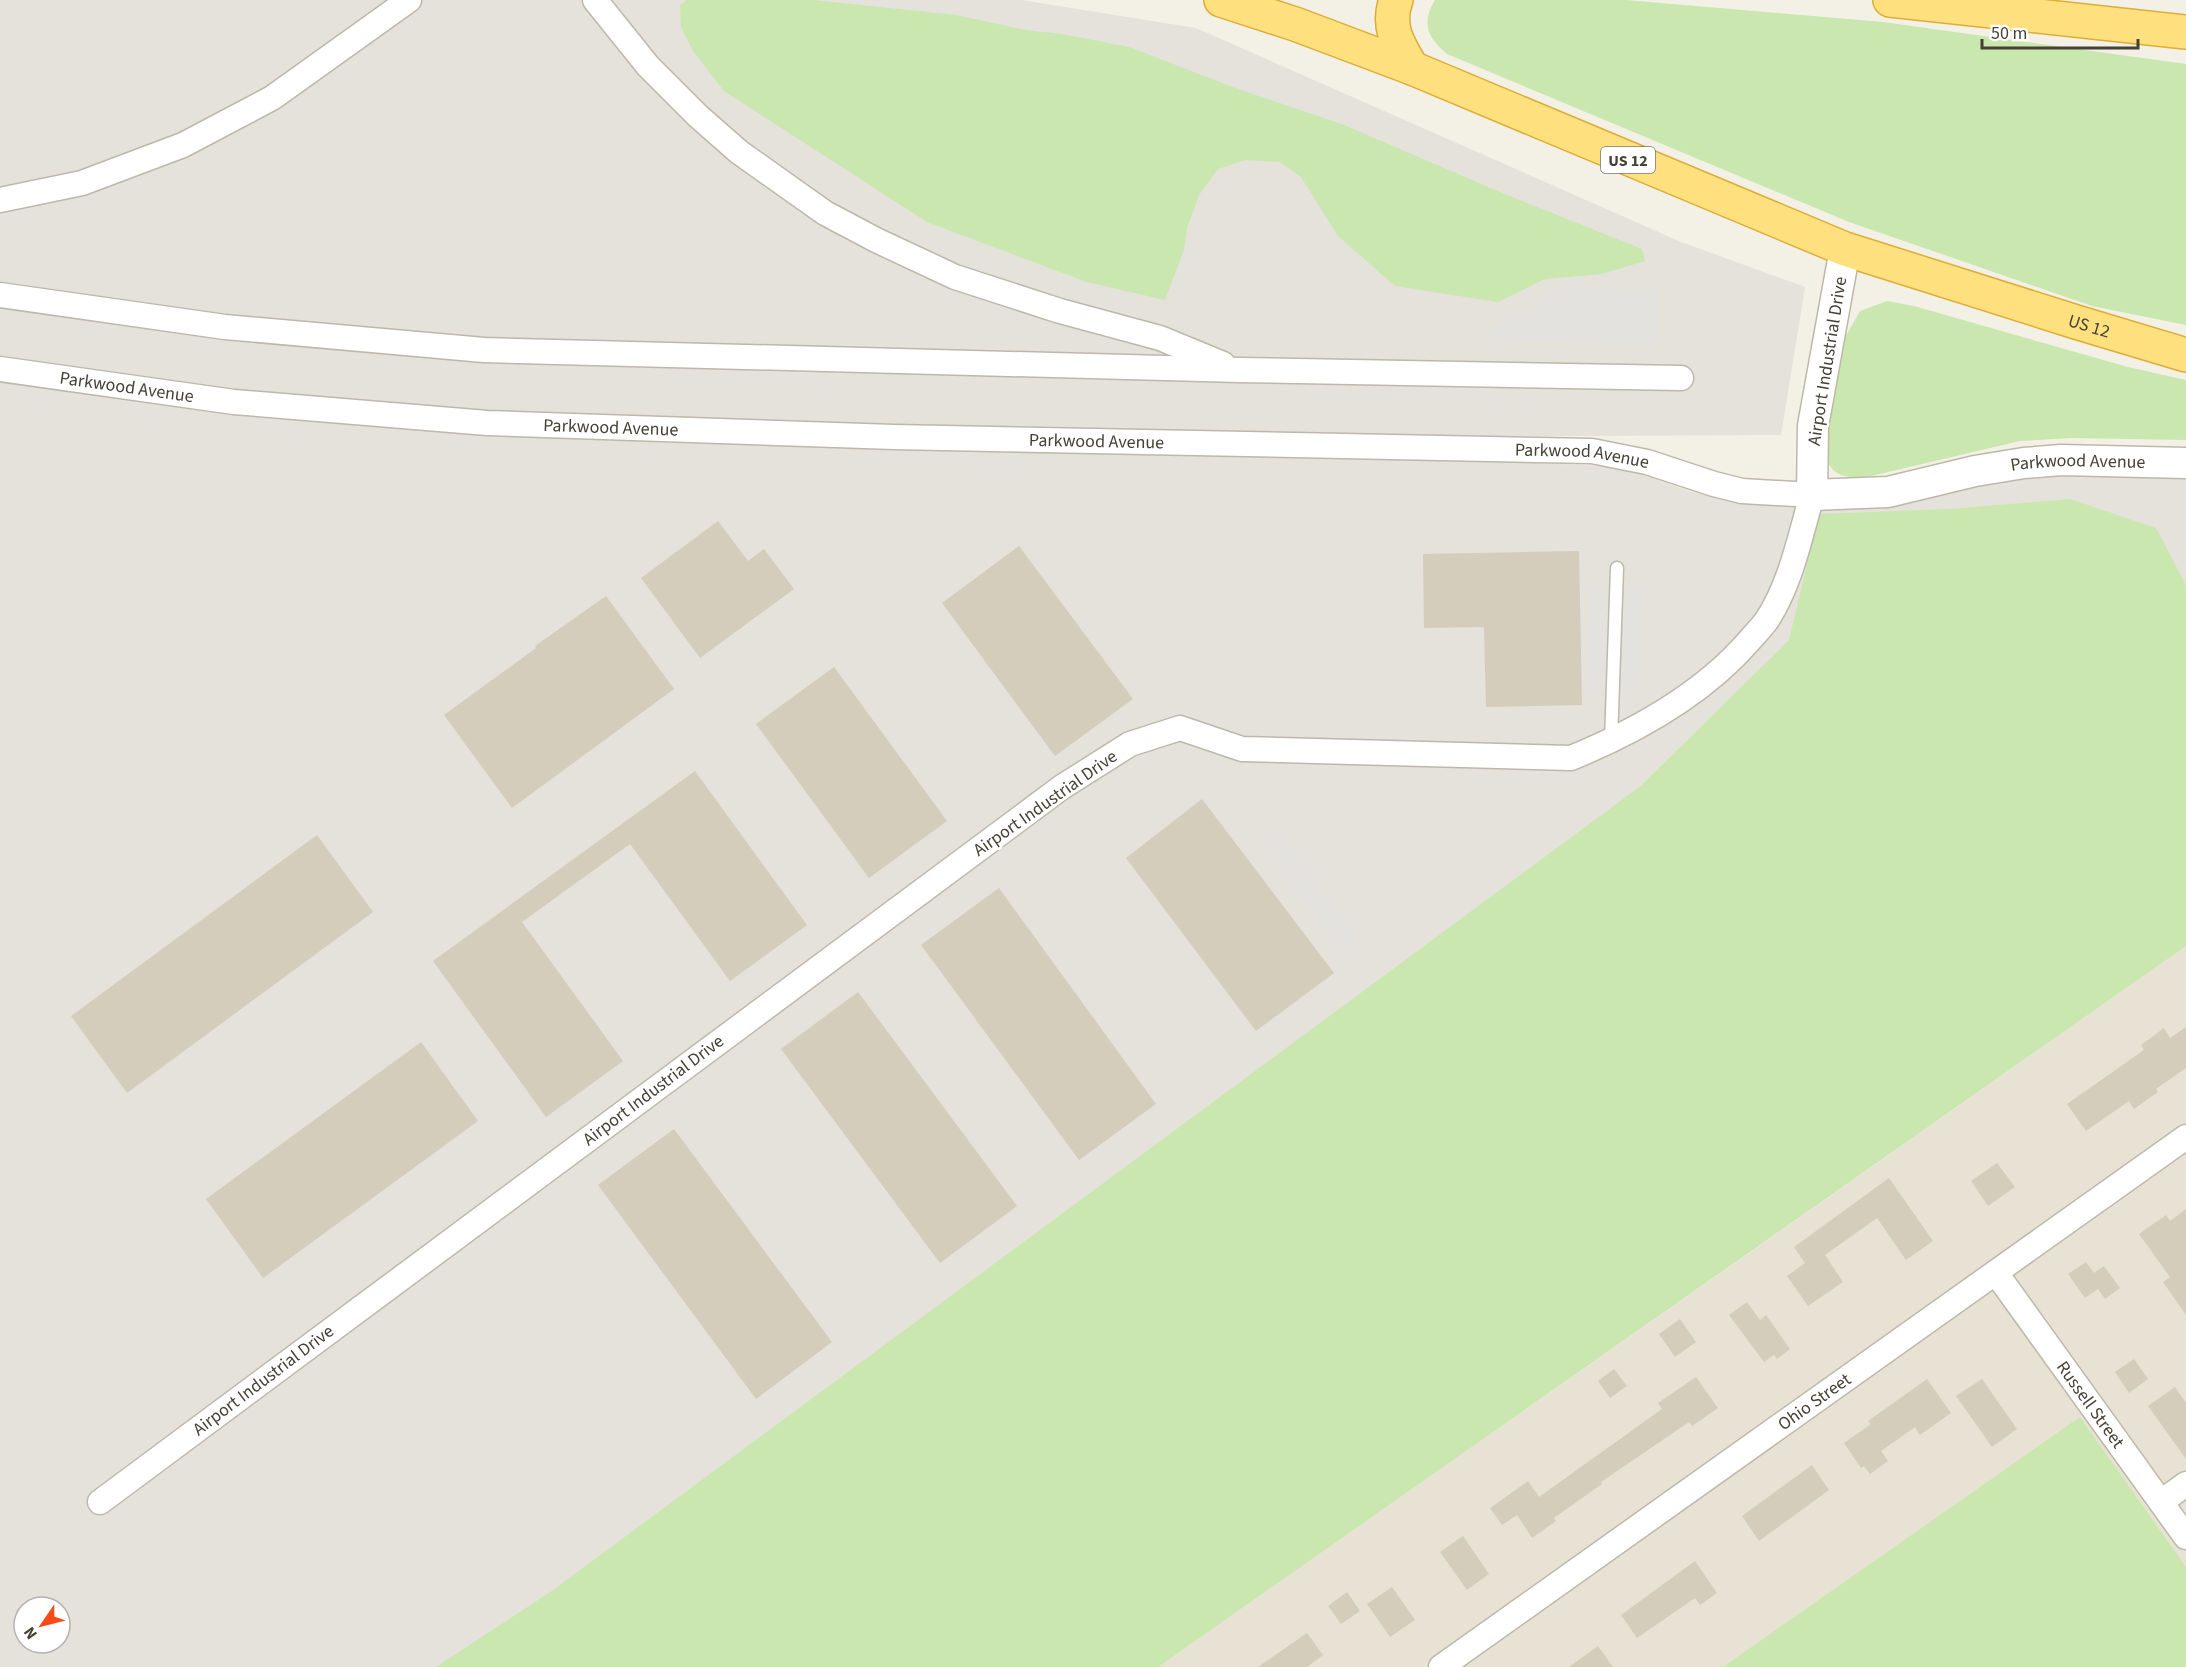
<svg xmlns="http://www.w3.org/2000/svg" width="2186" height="1667" viewBox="0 0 2186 1667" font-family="'Source Sans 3',sans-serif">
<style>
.residential{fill:#e7e2d4}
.industrial{fill:#e5e1db;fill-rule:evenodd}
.green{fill:#c9e7af}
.parking{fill:#e4e2de}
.building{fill:#d4cdbb}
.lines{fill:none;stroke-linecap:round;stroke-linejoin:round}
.service-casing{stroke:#beb8a9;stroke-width:15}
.minor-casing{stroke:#beb8a9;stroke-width:27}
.tertiary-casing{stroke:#beb8a9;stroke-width:33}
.trunk-casing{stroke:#ddad36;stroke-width:36}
.service{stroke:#fff;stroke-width:12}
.minor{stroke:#fff;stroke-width:24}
.tertiary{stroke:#fff;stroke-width:30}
.trunk{stroke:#fee07e;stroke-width:33}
.labels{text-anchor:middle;stroke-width:5;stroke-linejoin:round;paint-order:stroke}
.shield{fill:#fff;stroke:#7e7a72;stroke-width:1.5}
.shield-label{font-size:16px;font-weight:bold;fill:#464135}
.street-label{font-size:18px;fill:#464135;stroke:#fff}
</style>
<rect width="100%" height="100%" fill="#f3f0e6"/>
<path class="residential" d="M2186 946V1667H1158L1812 1209Z"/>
<path class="industrial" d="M0 0H1021L1196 28 1681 242 1805 287 1781 435 988 439 1605 466 1641 474 1692 492 1713 496 2032 473H2186V946L1158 1667H0ZM24 1607H60V1643H24Z"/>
<g class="green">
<path d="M687 0H813L956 15 1025 30 1062 34 1129 47 1238 89 1344 125 1507 195 1642 249 1645 261 1602 274 1545 279 1498 302 1395 286 1338 236 1301 177 1280 162 1245 160 1218 169 1199 195 1187 228 1184 250 1165 300 1087 282 927 222 724 91 693 51 681 27 680 5Z"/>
<path d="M1435 0H1626L1883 22 2186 64V325L2092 306 1849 222 1447 54C1427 37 1421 23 1435 0Z"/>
<path d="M1887 301 1914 306 2128 367 2186 380V440L2071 438 2020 441 1871 476C1847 478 1834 479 1824 455L1842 343 1860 311Z"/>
<path d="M2070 499 2156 528 2186 585V946L1158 1667H436L549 1593 1642 785 1789 640 1819 514 1949 509Z"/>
<path d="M2080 1417 2186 1567V1667H1723Z"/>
</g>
<g class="parking">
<path d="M1562 287 1660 290 1657 345 1482 335Z"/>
<path d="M1590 586 1641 587 1637 690 1586 689Z"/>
<path d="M1279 828 1361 936 1341 951 1259 843Z"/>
</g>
<g class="building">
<path d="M718 521 748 561 764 549 794 589 700 658 641 578Z"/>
<path d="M1019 546 1133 699 1055 756 942 603Z"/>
<path d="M1579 551 1582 705 1486 707 1484 627 1424 628 1423 554Z"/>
<path d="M606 596 674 689 512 808 444 715 536 648 535 646Z"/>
<path d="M834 667 947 821 869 878 756 724Z"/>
<path d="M695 771 807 925 730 981 630 844 522 922 623 1061 546 1117 433 961Z"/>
<path d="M1202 799 1334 973 1256 1031 1126 858Z"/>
<path d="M317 835 373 912 127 1093 71 1016Z"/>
<path d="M999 888 1156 1104 1079 1160 921 945Z"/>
<path d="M858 992 1017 1206 940 1263 781 1049Z"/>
<path d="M2186 1027V1068L2156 1089 2158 1092 2134 1109 2129 1101 2086 1131 2067 1104 2144 1050 2141 1045 2164 1028 2170 1038Z"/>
<path d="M421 1042 478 1121 263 1278 206 1199Z"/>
<path d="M674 1129 832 1342 756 1399 598 1185Z"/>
<path d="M1997 1163 2015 1187 1988 1206 1971 1181Z"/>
<path d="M1889 1178 1933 1241 1906 1260 1877 1218 1825 1255 1843 1282 1808 1306 1787 1276 1805 1263 1794 1247Z"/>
<path d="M2186 1209V1315L2163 1282 2170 1277 2139 1234 2166 1215 2170 1221Z"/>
<path d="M2086 1262 2094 1273 2104 1266 2120 1288 2105 1299 2098 1289 2085 1298 2068 1274Z"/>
<path d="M1747 1302 1760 1320 1766 1315 1790 1349 1777 1359 1774 1355 1764 1362 1729 1315Z"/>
<path d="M1680 1319 1696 1342 1675 1357 1659 1334Z"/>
<path d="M2134 1359 2148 1379 2129 1393 2115 1372Z"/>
<path d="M1614 1369 1627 1386 1610 1398 1598 1381Z"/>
<path d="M1696 1377 1718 1408 1692 1426 1689 1422 1601 1482 1602 1484 1554 1518 1556 1521 1532 1538 1517 1515 1502 1525 1490 1508 1528 1481 1539 1497 1662 1409 1658 1403Z"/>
<path d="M1927 1379 1951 1413 1920 1435 1915 1427 1881 1451 1888 1461 1870 1474 1864 1466 1861 1468 1844 1443 1871 1424 1868 1421Z"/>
<path d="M1982 1379 2017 1429 1992 1447 1956 1396Z"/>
<path d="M2175 1387 2186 1403V1459L2148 1406Z"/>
<path d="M1812 1465 1829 1490 1759 1541 1742 1516Z"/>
<path d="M1463 1536 1489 1574 1467 1590 1440 1552Z"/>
<path d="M1695 1561 1717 1593 1700 1605 1695 1598 1637 1638 1621 1615Z"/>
<path d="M1392 1587 1415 1620 1390 1637 1367 1604Z"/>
<path d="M1347 1592 1360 1611 1341 1624 1328 1606Z"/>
<path d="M1307 1633 1323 1655 1307 1667H1258Z"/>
<path d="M1598 1646 1613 1667H1569Z"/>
</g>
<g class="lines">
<g class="service-casing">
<path id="service" d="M1611 741 1617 568"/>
</g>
<g class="minor-casing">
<g id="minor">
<path d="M595 0 648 66 698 116 739 152 825 213 876 240 955 277 1060 311 1160 338 1223 364"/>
<path d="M0 200 82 183 183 145 272 98 409 0"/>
<path d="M0 295 225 327 484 350 1239 370 1681 378"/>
<path id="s1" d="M0 369 234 402 487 423 894 437 1592 451 1647 462 1714 484 1742 491 1812 495C1800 537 1791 583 1767 620 1762 627 1755 634 1749 641 1702 695 1637 731 1571 758L1242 749 1180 728 1130 744 1062 787 100 1502"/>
<path id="s2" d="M1996 1273 2186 1537"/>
<path d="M2161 1502 2186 1484"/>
<path id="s3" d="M1441 1667 2186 1137"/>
</g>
</g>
<g class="tertiary-casing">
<g id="tertiary">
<path id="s4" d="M1845 249 1813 426 1812 495 1888 492 1975 471 2024 463 2061 460 2186 463"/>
</g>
</g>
<g class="trunk-casing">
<g id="trunk">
<path id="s5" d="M1221 0 1295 24 1412 68 1845 249 2076 322 2186 355"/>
<path d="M1396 0C1386 27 1399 46 1412 68"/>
<path d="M1890 0 2186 32"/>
</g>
</g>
<use href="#service" class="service"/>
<use href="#minor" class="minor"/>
<use href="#tertiary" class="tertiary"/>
<use href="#trunk" class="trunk"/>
</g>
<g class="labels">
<rect class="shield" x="1601" y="147" width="54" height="26" rx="4.5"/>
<g class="shield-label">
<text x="1628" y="166">US 12</text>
</g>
<g class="street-label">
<text dy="6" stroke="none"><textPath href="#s5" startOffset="928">US 12</textPath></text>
<text transform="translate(1827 361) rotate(-81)" y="6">Airport Industrial Drive</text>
<text dy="6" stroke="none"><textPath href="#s1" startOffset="128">Parkwood Avenue</textPath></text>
<text dy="6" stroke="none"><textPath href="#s1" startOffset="614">Parkwood Avenue</textPath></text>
<text dy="6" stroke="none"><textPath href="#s1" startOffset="1100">Parkwood Avenue</textPath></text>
<text dy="6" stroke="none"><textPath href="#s1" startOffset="1586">Parkwood Avenue</textPath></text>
<text dy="6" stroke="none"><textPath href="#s4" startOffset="518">Parkwood Avenue</textPath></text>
<text transform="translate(1045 803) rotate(-35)" y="6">Airport Industrial Drive</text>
<text transform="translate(653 1090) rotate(-37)" y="6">Airport Industrial Drive</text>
<text transform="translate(263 1380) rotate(-37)" y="6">Airport Industrial Drive</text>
<text dy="6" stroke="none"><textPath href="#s3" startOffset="458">Ohio Street</textPath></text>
<text dy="6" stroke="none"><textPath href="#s2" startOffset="162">Russell Street</textPath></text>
</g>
</g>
<g transform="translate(42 1625) rotate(235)"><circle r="28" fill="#ffffff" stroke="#b5b3ae" stroke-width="1.5"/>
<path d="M0-4.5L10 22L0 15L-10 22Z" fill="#f94b17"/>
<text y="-9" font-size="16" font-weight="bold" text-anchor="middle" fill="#464135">N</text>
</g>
<path d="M1982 39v9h156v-9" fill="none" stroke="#464135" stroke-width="3"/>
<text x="1991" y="39" font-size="18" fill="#464135" stroke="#ffffff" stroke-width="4.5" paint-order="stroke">50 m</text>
</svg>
